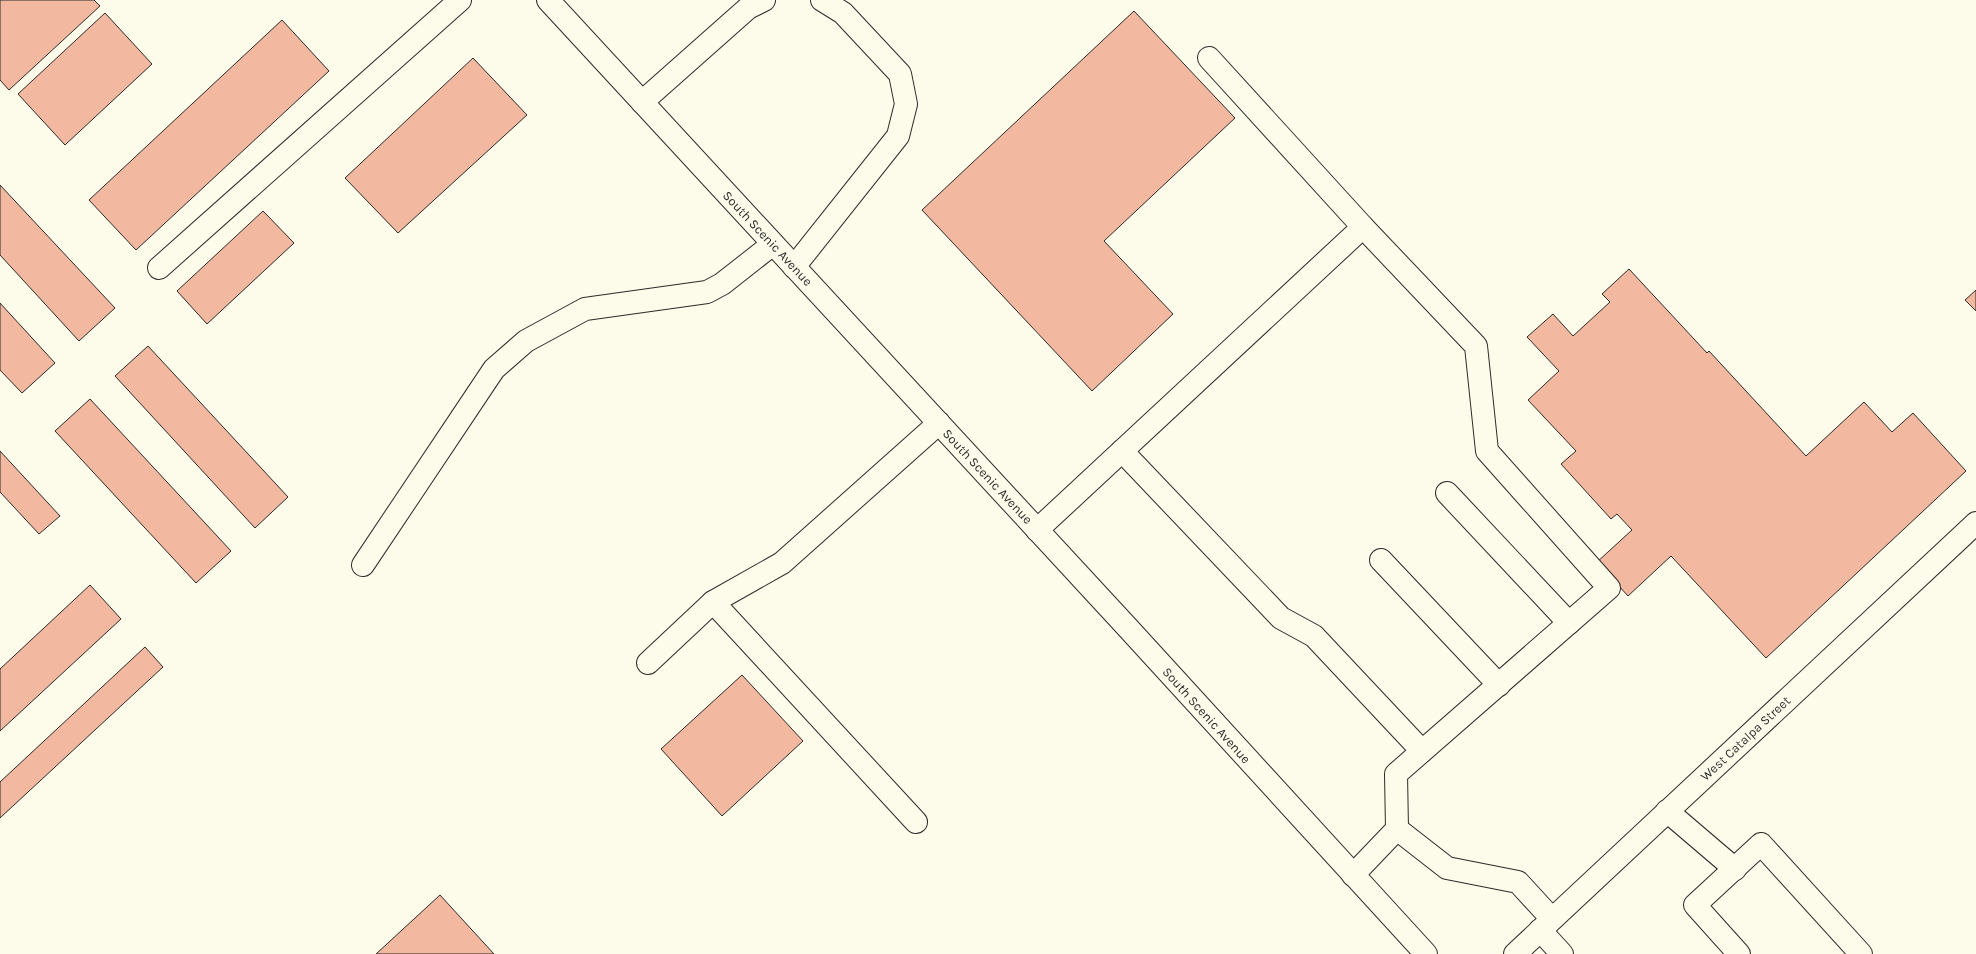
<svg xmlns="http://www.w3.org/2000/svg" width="1976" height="954" viewBox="0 0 1976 954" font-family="Karla,sans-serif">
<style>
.building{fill:#f2b8a0;stroke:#2b2b2b}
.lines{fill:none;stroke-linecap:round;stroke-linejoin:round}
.minor-casing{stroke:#2b2b2b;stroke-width:24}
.major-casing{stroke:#2b2b2b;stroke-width:24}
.minor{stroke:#fdfbea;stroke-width:22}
.major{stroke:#fdfbea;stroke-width:22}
.labels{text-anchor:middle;stroke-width:3;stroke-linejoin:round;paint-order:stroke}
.street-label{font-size:13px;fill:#2b2b2b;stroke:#fdfbea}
</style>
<rect width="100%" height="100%" fill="#fdfbea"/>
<g class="building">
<path d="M0 0H94L100 6 9 90 0 80Z"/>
<path d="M1134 11 1235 118 1104 241 1173 314 1092 391 922 210Z"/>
<path d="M105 13 152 64 65 145 18 94Z"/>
<path d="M282 20 329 71 136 250 89 200Z"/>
<path d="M473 58 527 115 398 233 345 178Z"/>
<path d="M0 185 115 308 79 341 0 255Z"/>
<path d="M263 211 294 243 207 324 177 291Z"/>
<path d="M1629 269 1707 353 1709 351 1806 456 1864 402 1892 432 1913 413 1966 471 1766 658 1671 556 1628 596 1597 562 1632 530 1617 514 1611 519 1561 464 1576 451 1528 400 1559 371 1527 337 1553 314 1573 336 1610 302 1602 294Z"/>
<path d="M1976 290V311L1965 300Z"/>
<path d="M0 303 55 363 22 393 0 370Z"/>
<path d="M148 346 288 497 255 528 115 376Z"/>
<path d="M90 399 231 551 196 583 55 431Z"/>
<path d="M0 451 60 516 39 534 0 492Z"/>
<path d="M90 585 121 619 0 731V669Z"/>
<path d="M145 647 163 667 0 818V782Z"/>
<path d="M742 675 803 741 722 816 661 749Z"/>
<path d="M440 895 494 954H376Z"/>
</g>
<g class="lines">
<g class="minor-casing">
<g id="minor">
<path d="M642 102 748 8 764 0"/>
<path d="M794 267 898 136 906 104 900 74 843 13 822 0"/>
<path d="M159 268 460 0"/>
<path d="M1122 451 1281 618 1314 636 1422 751"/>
<path d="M1447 493 1569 623"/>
<path d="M1037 530 1363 227 1209 58"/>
<path d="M1381 560 1499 685"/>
<path d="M363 565 494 369 526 341 585 309 707 292 722 284 773 244"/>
<path d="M713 602 916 822"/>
<path d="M648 663 713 602 782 563 939 423"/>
<path d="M1667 811 1735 869"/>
<path d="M1397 829 1447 868 1518 882 1552 919"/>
<path d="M1353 875 1397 829 1396 774 1609 588 1487 451 1476 346 1363 227"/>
<path d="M1540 930 1562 954"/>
<path d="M1515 954 1976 523"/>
<path d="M1739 954 1695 905 1761 844 1861 954"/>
</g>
</g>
<g class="major-casing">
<path id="major" d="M548 0 1128 628 1426 954"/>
</g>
<use href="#minor" class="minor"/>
<use href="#major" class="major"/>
</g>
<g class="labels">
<g class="street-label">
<text transform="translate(768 238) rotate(47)" y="5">South Scenic Avenue</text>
<text transform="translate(988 476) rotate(47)" y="5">South Scenic Avenue</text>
<text transform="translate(1207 715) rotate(48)" y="5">South Scenic Avenue</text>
<text transform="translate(1745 738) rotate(-43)" y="5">West Catalpa Street</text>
</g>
</g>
</svg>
